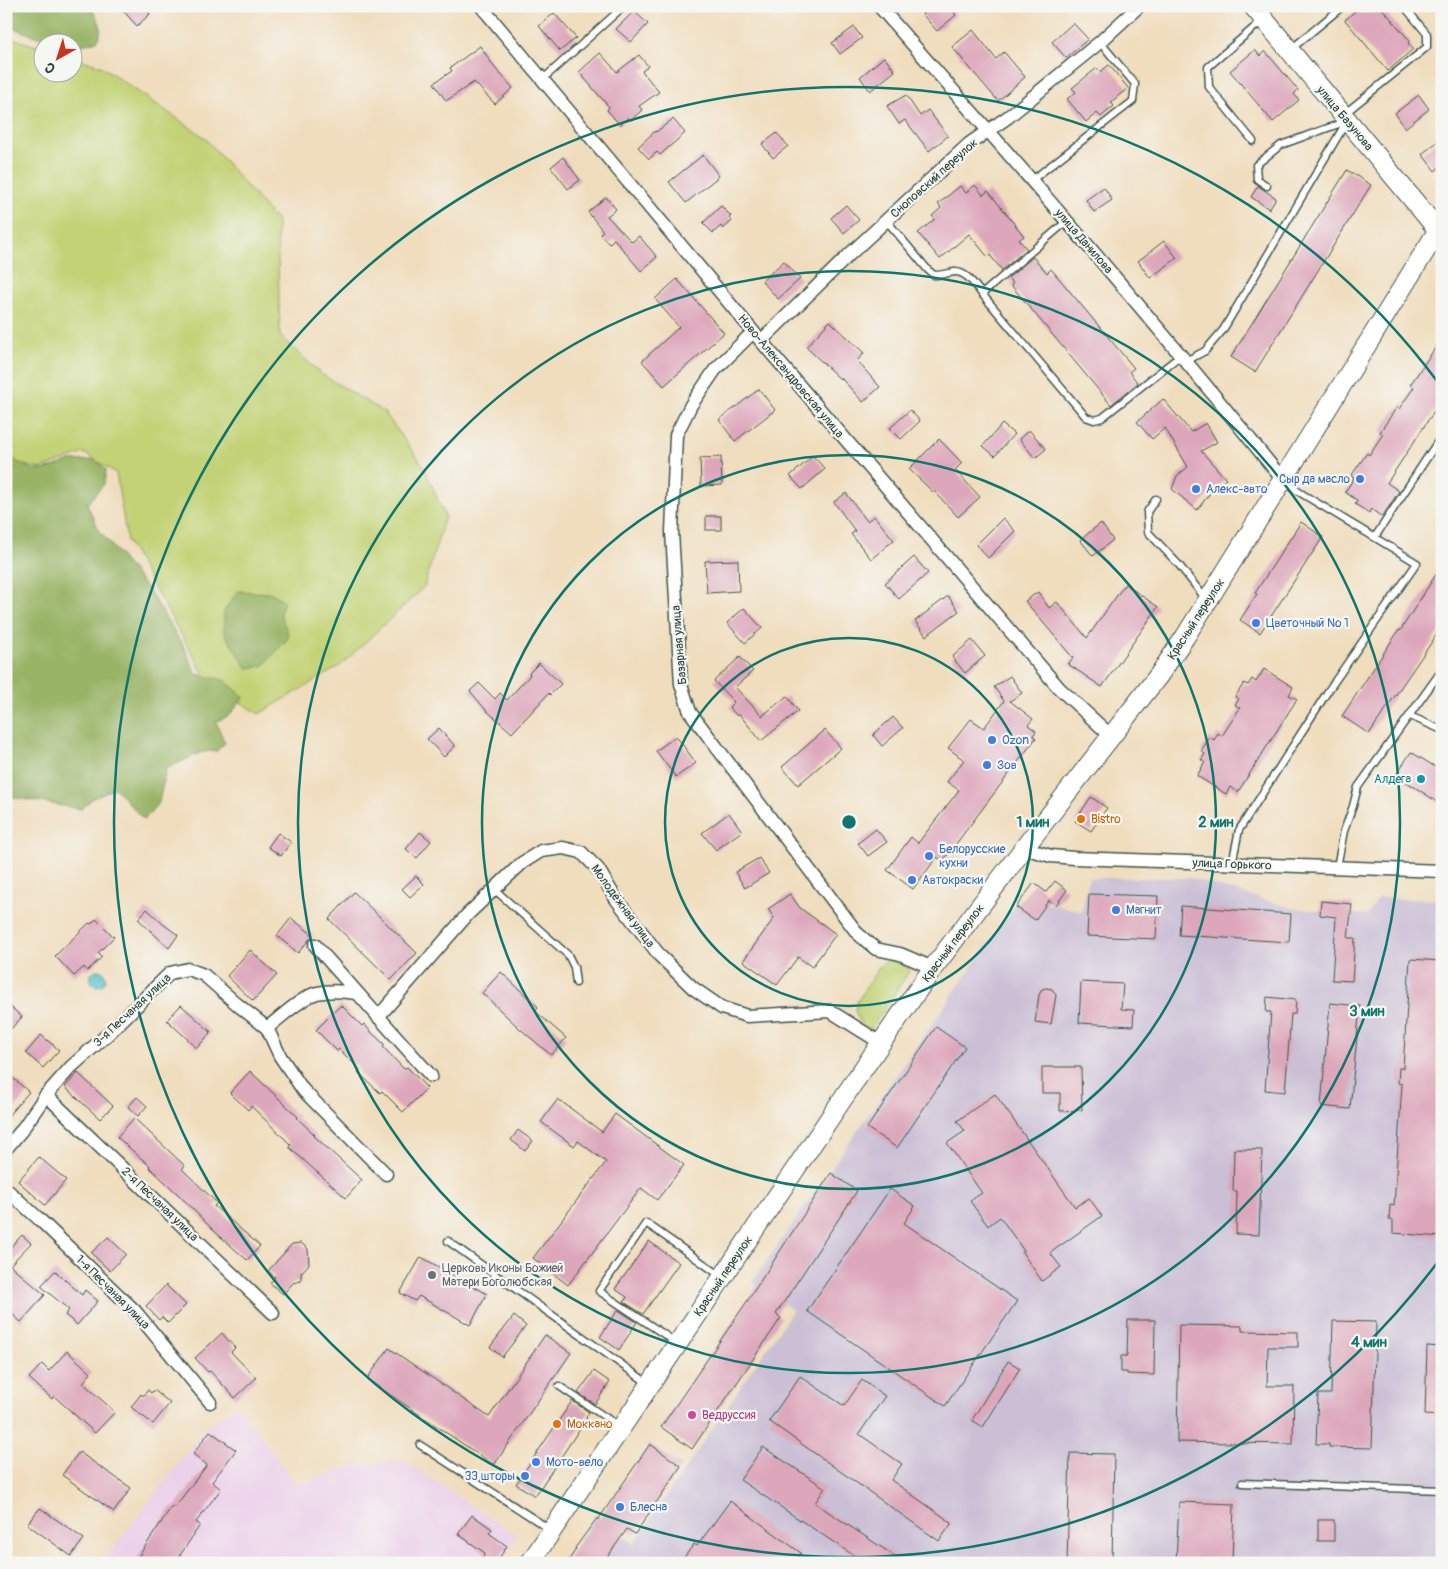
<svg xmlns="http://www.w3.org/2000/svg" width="1448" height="1569" viewBox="0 0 1448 1569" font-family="Pangolin,sans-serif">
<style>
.built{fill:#ecd1ea}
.industrial{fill:#cbbfd5}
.green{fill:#c2d275;stroke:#708854}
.forest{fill:#99b466;stroke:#5c784d}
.water{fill:#53bfcc;stroke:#397e80}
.building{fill:#dda7bb}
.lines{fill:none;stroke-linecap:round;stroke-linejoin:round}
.lane-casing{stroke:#3e5549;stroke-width:9}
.street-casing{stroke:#3e5549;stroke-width:15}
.secondary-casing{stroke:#3e5549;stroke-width:21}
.lane{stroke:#fff;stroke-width:6}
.street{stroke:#fff;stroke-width:12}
.secondary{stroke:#fff;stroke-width:19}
.ring{fill:none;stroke:#0f766e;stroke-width:2.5}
.shop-dot{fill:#3f7fe0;stroke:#f6f6f2;stroke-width:2}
.culture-dot{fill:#0f9aa8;stroke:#f6f6f2;stroke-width:2}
.food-dot{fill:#e8710a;stroke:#f6f6f2;stroke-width:2}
.worship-dot{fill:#6b7280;stroke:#f6f6f2;stroke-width:2}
.hotel-dot{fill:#d1479c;stroke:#f6f6f2;stroke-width:2}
.labels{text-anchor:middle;stroke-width:4.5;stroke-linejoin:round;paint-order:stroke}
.street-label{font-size:12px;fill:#1f3d34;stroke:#f6f6f2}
.shop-label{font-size:12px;fill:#366cbe;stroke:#f6f6f2;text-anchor:start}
.culture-label{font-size:12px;fill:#0d838f;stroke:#f6f6f2;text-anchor:end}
.food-label{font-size:12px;fill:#c56008;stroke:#f6f6f2;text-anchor:start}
.worship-label{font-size:12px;fill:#5b616d;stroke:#f6f6f2;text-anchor:start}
.hotel-label{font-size:12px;fill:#b23c85;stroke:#f6f6f2;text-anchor:start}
.centre{fill:#0f766e;stroke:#f6f6f2;stroke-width:2.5}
.ring-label{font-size:15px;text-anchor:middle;font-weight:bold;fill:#0f766e;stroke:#f6f6f2;stroke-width:4.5;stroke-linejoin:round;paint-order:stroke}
</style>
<rect width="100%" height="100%" fill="#f6f6f2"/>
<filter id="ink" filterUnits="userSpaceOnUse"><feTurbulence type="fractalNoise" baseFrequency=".02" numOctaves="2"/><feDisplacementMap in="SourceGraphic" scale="10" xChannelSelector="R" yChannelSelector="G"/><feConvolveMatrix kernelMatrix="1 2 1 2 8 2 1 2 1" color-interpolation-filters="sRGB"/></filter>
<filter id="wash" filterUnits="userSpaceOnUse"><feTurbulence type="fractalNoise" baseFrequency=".0096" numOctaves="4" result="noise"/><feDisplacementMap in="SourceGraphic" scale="20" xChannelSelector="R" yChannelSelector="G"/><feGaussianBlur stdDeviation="1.12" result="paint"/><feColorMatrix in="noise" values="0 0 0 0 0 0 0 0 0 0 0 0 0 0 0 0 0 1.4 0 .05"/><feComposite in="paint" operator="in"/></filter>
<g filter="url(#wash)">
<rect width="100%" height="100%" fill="#f0ddbd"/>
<path class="built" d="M237 1405 297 1485 357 1464 404 1461 518 1536 501 1563H102L206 1427Z"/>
<path class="industrial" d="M1089 878H1190L1292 908 1367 915 1379 898 1442 900V1563H565L596 1516 634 1544 793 1310 752 1282 1020 898 1082 911Z"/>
<g class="green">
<path d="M6 36 42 48V72H72L73 57 101 66 204 137 277 221 280 336 321 374 384 412 423 465 445 516 424 587 340 666 259 714 208 681 127 541 116 473 84 453 41 469 6 461Z"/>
<path d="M890 959 905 966 910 970 871 1029 862 1026 855 1011 857 1002 879 967Z"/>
</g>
<g class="forest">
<path d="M6 6H10L12 10 24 6H90C98 20 105 26 97 41L73 47 72 42H61L52 36 38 37 10 27 6 25Z"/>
<path d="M6 458H10L34 470H44L70 461 96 460 106 470 104 484 87 504 99 530 150 592 185 649 196 674 224 680 244 697 230 715 216 722 225 743 217 751 202 752 166 769 159 802 144 820 115 788 93 798 81 809 6 796Z"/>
<path d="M238 591 272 593 284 601 280 613 289 637 263 666 247 668 224 633V611Z"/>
</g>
<circle class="water" cx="98" cy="978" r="8"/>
<g id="blocks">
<g class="building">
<path d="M119 6H143L150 14 137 26Z"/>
<path d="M930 6H948L956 15 937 31 922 14Z"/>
<path d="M1361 6H1380L1410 41 1408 43 1413 49 1388 71 1345 20Z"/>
<path d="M634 11 648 24 631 42 616 29Z"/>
<path d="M554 13 576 38 560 51 539 26Z"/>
<path d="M1073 23 1088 39 1066 58 1052 42Z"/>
<path d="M854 27 862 38 840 54 832 43Z"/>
<path d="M973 30 996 59 1004 52 1025 77 998 101 952 47Z"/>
<path d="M480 46 495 68 513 88 495 104 474 82 446 101 434 83 452 71 450 68Z"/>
<path d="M1255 50 1260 56 1265 51 1298 90 1294 94 1299 100 1273 122 1230 71Z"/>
<path d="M600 53 617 72 639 55 648 66 642 71 659 92 639 106 642 110 631 120 628 117 620 125 607 110 609 107 579 72Z"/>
<path d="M884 57 895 71 870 91 860 77Z"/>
<path d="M1109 65 1128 88 1111 102 1114 106 1101 117 1097 113 1086 122 1067 99 1076 92 1072 88 1097 68 1100 72Z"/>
<path d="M906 95 920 116 928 110 948 136 929 151 905 120 899 124 887 106Z"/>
<path d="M1419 95 1429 109 1405 128 1395 113Z"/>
<path d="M673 119 685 133 660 155 657 152 649 159 638 147 655 131 656 132Z"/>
<path d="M777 133 788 146 773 158 762 144Z"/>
<path d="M1442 138V165L1435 171 1422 154Z"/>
<path d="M703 155 719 176 686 203 669 182Z"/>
<path d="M563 157 580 180 568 189 551 167Z"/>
<path d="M1347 170 1371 185 1255 372 1231 357Z"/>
<path d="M975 185 983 195 988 191 1024 236 1019 240 1027 249 1002 270 989 254 987 256 969 234 940 259 918 233 935 219 932 216 941 208 938 204 960 186 966 193Z"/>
<path d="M1258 186 1276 198 1269 209 1251 197Z"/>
<path d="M1104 187 1112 200 1094 212 1086 200Z"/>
<path d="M606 197 616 209 607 216 632 242 639 236 657 257 641 271 614 239 609 244 600 234 603 231 588 212Z"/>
<path d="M846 205 859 220 844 233 831 218Z"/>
<path d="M721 206 731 216 729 218 732 221 723 229 721 226 713 233 703 223Z"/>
<path d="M1164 241 1177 258 1150 278 1138 261Z"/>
<path d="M1033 257 1047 273 1051 269 1134 368 1129 372 1138 383 1111 405 1011 285 1013 283 1008 278Z"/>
<path d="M784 261 800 279 778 299 762 281Z"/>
<path d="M677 279 724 333 664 386 642 361 679 327 655 299Z"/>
<path d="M830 321 864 353 857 361 880 387 863 402 841 378 840 379 806 347Z"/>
<path d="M1442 338V399L1387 483 1399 491 1390 505 1382 517 1371 509 1369 513 1355 504 1358 501 1345 492 1354 478 1351 476 1367 453 1369 455 1383 434 1380 432 1397 407 1399 409 1414 387 1410 385Z"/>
<path d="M759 389 775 410 735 441 719 420Z"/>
<path d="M1163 399 1191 432 1206 423 1217 442 1201 451 1226 479 1210 493 1197 510 1172 489 1177 476 1188 467 1165 428 1152 439 1137 422Z"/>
<path d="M910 410 920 421 901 439 890 428Z"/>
<path d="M1002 424 1014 434 995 456 983 446Z"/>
<path d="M1029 430 1046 449 1035 458 1019 439Z"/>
<path d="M939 439 962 463 955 470 980 497 958 517 934 491 933 492 909 469Z"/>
<path d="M813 456 825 469 802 489 790 476Z"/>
<path d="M721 457 722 485 701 486 700 458Z"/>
<path d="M846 493 867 521 874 516 894 540 871 559 851 534 855 531 834 502Z"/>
<rect x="706" y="516" width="15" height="14"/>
<path d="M1003 518 1015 531 988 558 976 545Z"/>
<path d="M1301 522 1323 537 1260 633 1240 620 1257 594 1255 593Z"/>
<path d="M1101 523 1113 540 1093 556 1080 540Z"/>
<path d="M914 557 928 573 899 599 885 583Z"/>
<path d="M738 560 739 591 707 593 705 561Z"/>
<path d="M1442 565V627L1369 734 1342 716 1399 630 1400 631Z"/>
<path d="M1125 584 1158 607 1102 687 1068 664 1073 658 1025 601 1038 592 1049 608 1057 602 1087 638Z"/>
<path d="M948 596 959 611 926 636 915 621Z"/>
<path d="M744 608 762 628 745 643 727 623Z"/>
<path d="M972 640 985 656 965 673 952 657Z"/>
<path d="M740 657 753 671 735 687 762 716 787 696 798 711 761 741 739 714 737 716 729 707 734 702 714 681Z"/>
<path d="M539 663 561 684 550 695 549 693 512 733 485 709 470 691 479 683 495 699 500 693 507 700 530 675 529 673Z"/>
<path d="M1264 669 1293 687 1289 695 1297 699 1238 792 1230 787 1226 794 1197 776 1205 762 1201 760 1205 754 1201 751 1210 737 1214 740 1218 733 1222 736 1240 708 1235 705 1239 699 1235 697 1244 683 1248 685 1252 679 1256 682Z"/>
<path d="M1010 676 1022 693 1010 701 1033 719 1028 725 1036 731 1033 736 1036 738 943 861 937 857 913 889 887 870 911 837 918 843 959 790 947 782 964 760 948 748 971 719 984 728 1004 701 994 687Z"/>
<path d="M893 717 903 728 882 746 873 735Z"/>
<path d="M439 728 455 746 444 757 427 739Z"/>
<path d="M825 730 841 748 798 785 782 767Z"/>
<path d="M676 736 696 763 676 777 656 751Z"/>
<path d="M1411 752 1442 771V805L1396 775Z"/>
<path d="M1091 797 1107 808 1091 831 1075 821Z"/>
<path d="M729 813 742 831 716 850 702 833Z"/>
<path d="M876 829 887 842 868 856 858 843Z"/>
<path d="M420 832 431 841 417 858 406 849Z"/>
<path d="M278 833 291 842 281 856 268 847Z"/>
<path d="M759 858 769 873 745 888 735 872Z"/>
<path d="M416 876 424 884 410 897 402 889Z"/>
<path d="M1055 881 1067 890 1056 905 1049 900 1035 920 1016 907 1034 883 1046 892Z"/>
<path d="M354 892 417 953 391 980 329 919Z"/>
<path d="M790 894 800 908 836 934 812 967 798 957 777 985 743 961 774 918 768 909Z"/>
<path d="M1089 894 1158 896 1156 939 1087 936Z"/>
<path d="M1321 901 1352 904 1348 938H1355L1352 981 1332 980 1336 917 1320 915Z"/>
<path d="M1181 906 1291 914 1289 942 1179 935Z"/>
<path d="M147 909 163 924 178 935 169 948 138 919Z"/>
<path d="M291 918 313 935 298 953 277 936Z"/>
<path d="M96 919 114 937 98 953 102 957 87 971 84 967 74 976 55 956 89 923 91 924Z"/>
<path d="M250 950 277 975 253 1001 227 976Z"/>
<path d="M1410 959 1442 961V1237L1393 1233V1220H1389L1390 1205 1394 1206 1402 1084 1398 1083 1399 1068H1403Z"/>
<path d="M501 972 538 1007 535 1011 566 1038 551 1055 519 1028 482 993Z"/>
<path d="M1081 982 1123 984 1121 1009 1134 1010 1133 1026 1079 1023Z"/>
<path d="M1046 988 1052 989 1056 995 1051 1024 1035 1022 1039 995 1042 989Z"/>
<path d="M1267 997 1296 1000 1295 1014H1291L1285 1092 1265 1090 1271 1012H1266Z"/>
<path d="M6 1003 22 1017 6 1034Z"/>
<path d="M1330 1003 1360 1006 1350 1109 1321 1106Z"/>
<path d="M181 1005 211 1032 197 1048 167 1020Z"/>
<path d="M341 1005 362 1026 364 1024 371 1032 385 1045 383 1047 404 1069 407 1067 427 1088 403 1112 382 1091 380 1093 358 1072 360 1070 339 1049 337 1051 316 1030Z"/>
<path d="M936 1027 965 1047 897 1148 867 1128Z"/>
<path d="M41 1035 59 1050 43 1068 26 1053Z"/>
<path d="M1042 1067H1081L1082 1110 1060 1111V1093H1042Z"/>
<path d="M250 1071 298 1117 297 1118 315 1135 314 1136 362 1180 346 1198 289 1147 291 1145 251 1106 248 1110 230 1093Z"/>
<path d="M6 1072 29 1092 6 1118Z"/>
<path d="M78 1073 113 1106 100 1119 65 1087Z"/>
<path d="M995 1094 1075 1207 1089 1198 1102 1216 1050 1253 1061 1267 1042 1281 1022 1252 1024 1251 1000 1217 988 1226 970 1201 982 1193 947 1143 965 1131 957 1121Z"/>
<path d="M137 1097 147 1106 138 1116 128 1107Z"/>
<path d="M558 1099 602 1132 615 1114 684 1165 657 1200 641 1188 568 1285 533 1258 606 1162 578 1141 574 1146 541 1122Z"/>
<path d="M134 1118 185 1166 182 1169 217 1203 214 1206 260 1246 247 1260 213 1230 182 1198 149 1167 150 1166 117 1137Z"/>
<path d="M518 1130 533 1141 525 1151 511 1140Z"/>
<path d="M1234 1149 1262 1150 1259 1235 1236 1234 1237 1191H1233Z"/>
<path d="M39 1157 66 1180 45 1205 18 1181Z"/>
<path d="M831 1173 857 1191 776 1314 781 1318 692 1449 661 1427 750 1297Z"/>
<path d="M890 1189 915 1206 904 1223 1017 1301 945 1406 807 1311Z"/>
<path d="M22 1235 31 1243 10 1265 45 1295 21 1322 6 1309V1252Z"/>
<path d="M108 1237 126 1254 110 1271 91 1253Z"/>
<path d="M649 1241 679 1263 643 1314 624 1302 627 1297 615 1289Z"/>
<path d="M301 1243 308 1249 309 1264 301 1273V1281L293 1283 283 1294 270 1283 275 1277 268 1271 292 1244Z"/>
<path d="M421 1257 487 1294 470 1325 419 1296 415 1301 400 1293Z"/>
<path d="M55 1271 82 1295 85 1290 98 1301 77 1325 65 1315 69 1310 41 1286Z"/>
<path d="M166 1285 186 1305 168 1323 162 1317 159 1320 146 1306Z"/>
<path d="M618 1310 637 1322 619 1350 600 1337Z"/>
<path d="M514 1316 526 1326 502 1357 490 1347Z"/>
<path d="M1128 1320H1155L1154 1375 1127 1374V1372H1121V1356H1127Z"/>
<path d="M1333 1321 1376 1322 1372 1448 1329 1447V1444H1316L1318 1394H1331Z"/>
<path d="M1179 1325 1242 1326V1331L1298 1332V1347H1268L1267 1386H1294L1293 1444 1177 1442Z"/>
<path d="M222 1333 235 1348 231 1352 256 1378 235 1398 210 1371 208 1372 195 1358Z"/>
<path d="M545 1335 571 1353 494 1465 367 1379 389 1348 489 1417Z"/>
<path d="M1427 1346 1442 1347V1416L1425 1415Z"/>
<path d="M67 1351 91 1373 83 1383 115 1412 95 1433 54 1396 52 1399 29 1378 42 1364 49 1371Z"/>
<path d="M1008 1361 1020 1368 983 1427 972 1420Z"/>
<path d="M594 1371 610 1382 595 1404 578 1393Z"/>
<path d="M800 1376 844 1406 862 1380 885 1396 859 1434 902 1464 891 1480 952 1523 939 1541 769 1421Z"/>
<path d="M148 1390 151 1393 154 1390 170 1403 153 1424 131 1407 141 1394 143 1396Z"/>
<path d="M572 1401 589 1412 586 1417 587 1418 535 1496 516 1484Z"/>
<path d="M210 1431 236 1450 212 1482 221 1489 196 1522 200 1525 175 1563H134L172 1506 174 1508 207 1465 193 1454Z"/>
<path d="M650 1444 681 1466 635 1534 627 1529 603 1563H567L576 1549 575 1548 597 1518 598 1520Z"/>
<path d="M763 1447 825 1488 815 1503 905 1563H865L740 1480Z"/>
<path d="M79 1452 131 1488 114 1512 62 1475Z"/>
<path d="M1070 1453 1114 1454 1112 1563H1067Z"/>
<path d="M730 1501 801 1553 794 1563H680L694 1544 697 1546Z"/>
<path d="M1179 1502 1234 1504 1232 1563H1176Z"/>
<path d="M40 1508 84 1539 71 1556 27 1524Z"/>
<path d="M472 1515 492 1529 489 1533 507 1546 496 1563H479L485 1553 458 1534Z"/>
<rect x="1318" y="1520" width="16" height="21"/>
</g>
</g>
</g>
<g filter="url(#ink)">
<use href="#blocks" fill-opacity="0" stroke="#3e5549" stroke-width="1"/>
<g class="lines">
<g class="lane-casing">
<g id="lane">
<path d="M1290 50 1343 6"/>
<path d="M542 80 624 6"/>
<path d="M1344 114 1427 47V34L1404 6"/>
<path d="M1253 141 1209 87 1208 67 1263 20"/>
<path d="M1032 180 1133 101 1135 84 1100 42"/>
<path d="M886 220 928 270 934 275C942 275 948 273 954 272 967 271 975 286 982 294L1067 221"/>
<path d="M982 294 1086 417 1094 420 1102 418 1181 355"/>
<path d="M1186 361 1205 351 1223 330 1347 121 1281 145 1256 165 1257 179 1267 186"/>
<path d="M1156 499 1147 512 1148 532 1179 565 1205 598"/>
<path d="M1375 537 1442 435"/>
<path d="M1410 716 1442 730"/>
<path d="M1232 864 1239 830 1328 691 1417 563 1299 492 1283 480"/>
<path d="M1337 867 1344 831 1353 806 1358 787 1442 670"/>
<path d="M494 889 568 955 574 967 576 983"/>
<path d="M448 1241 649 1384"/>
<path d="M677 1343 599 1291 646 1223 721 1276"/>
<path d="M559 1386 620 1427"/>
<path d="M420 1445 551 1530"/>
<path d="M1242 1483 1442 1490"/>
</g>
</g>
<g class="street-casing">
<g id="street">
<path d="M481 6 761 341 1059 688 1111 736"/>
<path d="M879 6C1016 162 1153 318 1283 480"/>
<path d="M753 332 715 370 691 405 676 435 672 532 681 684 690 712 858 934 876 949 900 954 933 968"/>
<path d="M761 341 851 253 969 144 1008 117 1100 42 1139 6"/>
<path d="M1024 848 1051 856 1074 858 1442 871"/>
<path d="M315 945 431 1076"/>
<path d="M378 1017 468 914 522 863 541 851 563 848 581 852 598 869 616 899 660 956 693 988 722 1008 747 1016 830 1011 881 1043"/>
<path d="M267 1028C280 1018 302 997 317 993 330 990 343 991 357 993"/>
<path d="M46 1095 273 1313"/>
<path d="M6 1149 21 1131 46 1095 71 1067 108 1034 170 973 188 969 204 975 238 1005 267 1028 280 1056 303 1090 386 1174"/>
<path d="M6 1189 40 1220 135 1311 210 1402"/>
</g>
</g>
<g class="secondary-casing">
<g id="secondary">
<path d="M1253 6 1438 230"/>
<path d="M530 1563 852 1085 933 968 1024 848 1159 675 1185 637 1442 224"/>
</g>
</g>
<use href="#lane" class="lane"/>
<use href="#street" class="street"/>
<use href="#secondary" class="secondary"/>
</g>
</g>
<g class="ring">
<circle cx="849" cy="822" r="184"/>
<circle cx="849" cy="822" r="367"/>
<circle cx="849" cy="822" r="551"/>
<path d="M1440 1259A735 735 0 1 1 1440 385"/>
</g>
<g class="shop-dot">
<circle cx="1360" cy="479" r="5"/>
<circle cx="1196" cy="489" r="5"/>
<circle cx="1256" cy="623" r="5"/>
<circle cx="992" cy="740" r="5"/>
<circle cx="987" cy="765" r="5"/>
<circle cx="929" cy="856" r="5"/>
<circle cx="912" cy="880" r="5"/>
<circle cx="1116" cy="910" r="5"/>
<circle cx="536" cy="1462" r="5"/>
<circle cx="525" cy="1476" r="5"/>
<circle cx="620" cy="1507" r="5"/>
</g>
<circle class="culture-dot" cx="1421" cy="779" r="5"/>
<g class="food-dot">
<circle cx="1081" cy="819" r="5"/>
<circle cx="557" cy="1424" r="5"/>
</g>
<circle class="worship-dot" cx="432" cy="1275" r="5"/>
<circle class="hotel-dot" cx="692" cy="1415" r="5"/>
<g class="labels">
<g class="street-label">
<text transform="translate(1345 118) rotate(50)" y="4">улица Базунова</text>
<text transform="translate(934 178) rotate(-42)" y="4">Сноповский переулок</text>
<text transform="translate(1084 241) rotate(49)" y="4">улица Данилова</text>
<text transform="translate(791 376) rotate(50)" y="4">Ново-Александровская улица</text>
<text transform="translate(1196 619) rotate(-57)" y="4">Красный переулок</text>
<text transform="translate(679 645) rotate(-95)" y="4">Базарная улица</text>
<text transform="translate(1232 864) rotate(2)" y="4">улица Горького</text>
<text transform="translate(623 906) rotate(54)" y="4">Молодёжная улица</text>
<text transform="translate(953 943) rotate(-53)" y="4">Красный переулок</text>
<text transform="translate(132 1010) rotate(-43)" y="4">3-я Песчаная улица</text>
<text transform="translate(160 1204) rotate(44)" y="4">2-я Песчаная улица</text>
<text transform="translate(723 1276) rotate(-56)" y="4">Красный переулок</text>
<text transform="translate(113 1292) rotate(45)" y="4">1-я Песчаная улица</text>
</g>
<g class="shop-label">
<text x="1350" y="483" text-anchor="end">Сыр да масло</text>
<text x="1206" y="493">Алекс-авто</text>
<text x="1266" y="627">Цветочный № 1</text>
<text x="1002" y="744">Ozon</text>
<text x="997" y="769">Зов</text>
<text x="939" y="853">Белорусские<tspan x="939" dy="14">кухни</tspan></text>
<text x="922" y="884">Автокраски</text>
<text x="1126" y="914">Магнит</text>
<text x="546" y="1466">Мото-вело</text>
<text x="515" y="1480" text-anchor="end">33 шторы</text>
<text x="630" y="1511">Блесна</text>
</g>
<g class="culture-label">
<text x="1411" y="783">Алдега</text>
</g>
<g class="food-label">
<text x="1091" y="823">Bistro</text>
<text x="567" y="1428">Моккано</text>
</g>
<g class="worship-label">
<text x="442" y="1272">Церковь Иконы Божией<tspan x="442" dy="14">Матери Боголюбская</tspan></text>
</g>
<g class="hotel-label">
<text x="702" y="1419">Ведруссия</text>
</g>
</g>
<circle cx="849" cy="822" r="8" class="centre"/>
<g class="ring-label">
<text x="1033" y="827">1 мин</text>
<text x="1216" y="827">2 мин</text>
<text x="1367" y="1016">3 мин</text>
<text x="1369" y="1347">4 мин</text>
</g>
<rect width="1448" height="1569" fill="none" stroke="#f6f6f2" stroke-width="25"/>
<g transform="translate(58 58) rotate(219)"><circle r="24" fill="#f6f6f2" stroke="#a0aca6"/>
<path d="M0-4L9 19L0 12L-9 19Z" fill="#c8321e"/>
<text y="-8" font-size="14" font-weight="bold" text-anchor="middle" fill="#1f3d34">С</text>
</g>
</svg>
